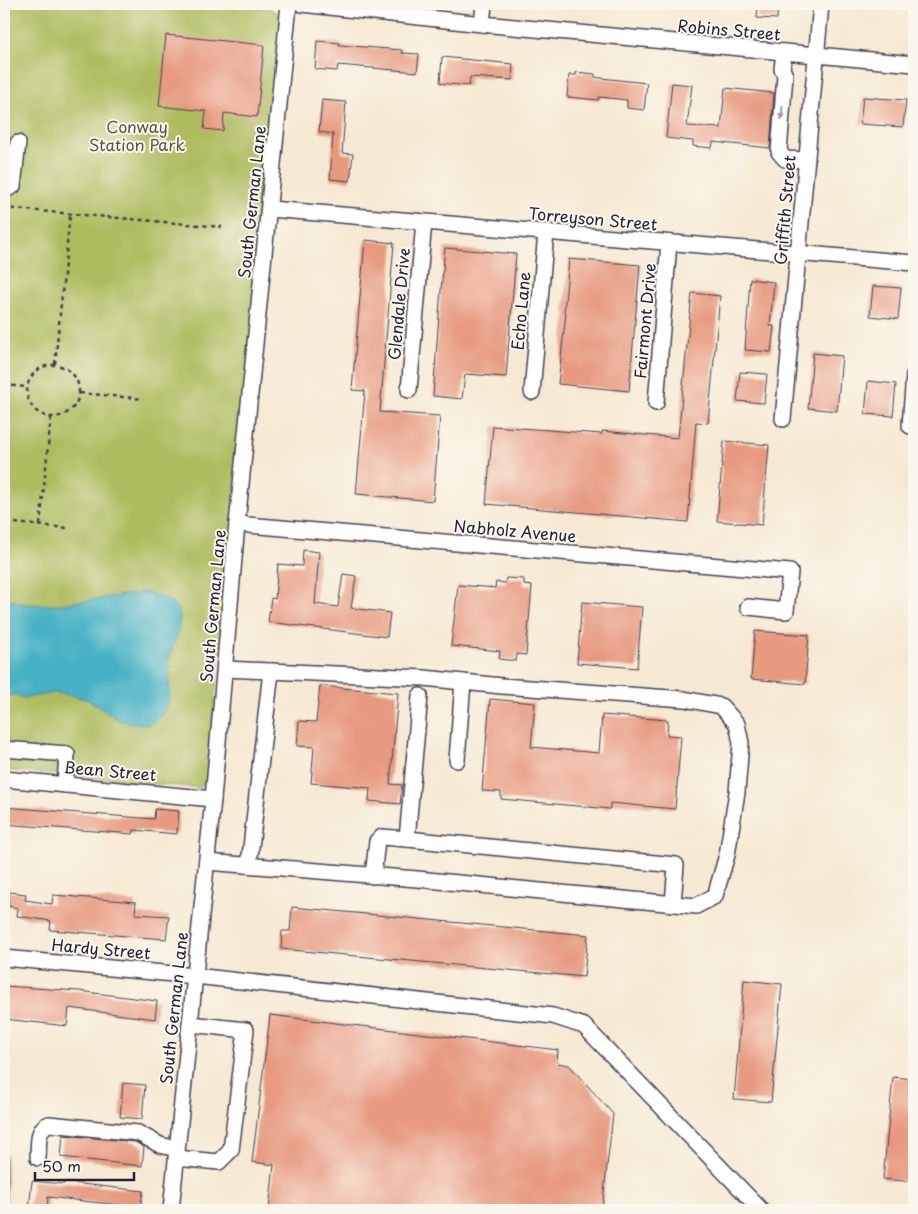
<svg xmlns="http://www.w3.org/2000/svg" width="918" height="1214" viewBox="0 0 918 1214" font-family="'Playpen Sans',sans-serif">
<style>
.green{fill:#aebc5e;stroke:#686f4c}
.forest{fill:#8aa455;stroke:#566348}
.water{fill:#47b2c5;stroke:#346a80}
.building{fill:#e79a80}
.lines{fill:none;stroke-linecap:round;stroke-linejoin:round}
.minor-casing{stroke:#424052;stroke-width:18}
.path{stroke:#424052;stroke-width:2.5;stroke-dasharray:4 4;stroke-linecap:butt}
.minor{stroke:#fff;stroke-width:15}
.oneway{fill:#9c9ca7}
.labels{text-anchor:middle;stroke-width:4;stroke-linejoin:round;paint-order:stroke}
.street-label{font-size:16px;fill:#22223b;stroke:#fbf7ec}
.park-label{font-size:16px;fill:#535847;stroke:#fbf7ec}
</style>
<rect width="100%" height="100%" fill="#fbf7ec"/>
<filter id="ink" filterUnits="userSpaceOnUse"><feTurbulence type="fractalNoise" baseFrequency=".02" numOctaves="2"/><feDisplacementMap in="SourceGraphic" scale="10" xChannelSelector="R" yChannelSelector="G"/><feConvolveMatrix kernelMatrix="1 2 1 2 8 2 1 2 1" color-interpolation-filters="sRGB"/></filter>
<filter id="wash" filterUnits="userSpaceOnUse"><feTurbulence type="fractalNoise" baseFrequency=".0096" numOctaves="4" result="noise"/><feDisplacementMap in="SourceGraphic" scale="20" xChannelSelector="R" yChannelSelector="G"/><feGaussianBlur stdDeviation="1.12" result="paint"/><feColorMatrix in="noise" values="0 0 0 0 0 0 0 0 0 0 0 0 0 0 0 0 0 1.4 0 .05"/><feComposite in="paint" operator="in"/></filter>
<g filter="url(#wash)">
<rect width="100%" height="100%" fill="#f6e9d3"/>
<path class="green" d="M4 4H220L268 8 276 12 281 19 207 779 205 785 199 788 4 770Z"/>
<path class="forest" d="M4 1065H5L6 1210H4Z"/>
<path class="water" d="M147 592 171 602 178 610 180 616 178 633 168 660 170 695 167 705 163 713 151 723 147 725 120 721 89 700 71 695 56 693 24 698 16 695H4V598L25 604 54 605Z"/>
<g id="blocks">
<g class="building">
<path d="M758 4H778L777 19 757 18Z"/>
<path d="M166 35 264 45 257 117 224 113 223 131 204 129 206 111 159 106Z"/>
<path d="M317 41 340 43 339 45 402 50V53L419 54 417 72 338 65 337 71 315 69Z"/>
<path d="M442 57 513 64 512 80 470 77 469 86 440 83Z"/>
<path d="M576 72 595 74V77L601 78 647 83 644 110 627 108V100L599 97V100L567 97 569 75H576Z"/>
<path d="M672 83 692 85 687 126 721 128 725 88 774 93 770 148 713 142 712 148 693 146V141L666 138Z"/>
<path d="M863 97 906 100 903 127 860 124Z"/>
<path d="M322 100 346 102 342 153 353 154 350 181 330 179 333 134 319 132Z"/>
<path d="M365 240 394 243 380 412 440 416 433 501 356 494 365 391 352 390Z"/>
<path d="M445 248 516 254 506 377 465 374 462 399 433 396 440 301Z"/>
<path d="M569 259 640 265 629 391 558 384 566 313H564Z"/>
<path d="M750 279 774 282 770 326H774L771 352 745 350Z"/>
<path d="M873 286 901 288 898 319 870 316Z"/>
<path d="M692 293 720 296 708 423 696 422 688 522 486 504 493 426 602 434V431L678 438Z"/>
<path d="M813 353 842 356 837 411 808 408Z"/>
<path d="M740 372 767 374 764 403 737 401Z"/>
<path d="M868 381 896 384 893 416 865 414Z"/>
<path d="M724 441 769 445 762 525 717 521Z"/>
<path d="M303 550 319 552 315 604 338 607 343 574 356 576 351 608 390 613 387 637 268 622 271 598 275 599 278 564 302 566Z"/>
<path d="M506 578 524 579V585L532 586 526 655 517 654 516 661 499 659 500 651 451 646 458 585 495 588 496 582 505 583Z"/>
<path d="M582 602 642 607 637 668 577 663Z"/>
<path d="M755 631 809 635 805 684 751 679Z"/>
<path d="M320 686 398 693 390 784 402 785 400 804 369 801 370 788 311 783 314 747 297 746 299 721 316 722Z"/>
<path d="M490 699 535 703 531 747 599 753 602 715 668 720 667 735 681 736 675 809 610 803V809L501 799V792L482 791Z"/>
<path d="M4 807 154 819 155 809 179 811 177 834 134 830 133 834 4 824Z"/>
<path d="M9 892 26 894 25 900 52 904 53 895 136 902 135 914 169 916 166 939 50 930 51 921 17 916 18 908 8 906Z"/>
<path d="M292 907 588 935 584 977 281 949 282 931H290Z"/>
<path d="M744 980 782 984 771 1102 734 1099Z"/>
<path d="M4 986 79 991 157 1001 155 1019 69 1008 67 1026 4 1019Z"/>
<path d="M270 1015 558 1050 557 1063 569 1065 613 1114 602 1210H269L274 1165 252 1162Z"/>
<path d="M893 1077 914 1079V1182L883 1179Z"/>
<path d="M123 1083 145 1085 142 1119 120 1117Z"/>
<path d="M63 1135 135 1142 144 1147 142 1166 61 1157Z"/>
<path d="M32 1181 64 1184V1182L143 1191 140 1210H126L127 1206 48 1197 47 1210H29Z"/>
</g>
</g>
</g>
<g filter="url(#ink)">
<use href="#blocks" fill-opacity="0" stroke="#424052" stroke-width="1"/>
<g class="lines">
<g class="minor-casing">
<g id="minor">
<path d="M302 4 482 24 914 64"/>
<path d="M482 24 484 4"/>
<path d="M784 53 782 69 785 75 779 152 785 159 807 160"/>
<path d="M4 191 13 186 18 143"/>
<path d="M270 209 914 263"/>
<path d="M409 390 424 222"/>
<path d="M532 392 546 232"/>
<path d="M656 403 669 243"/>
<path d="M783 419 821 4"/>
<path d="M910 426 914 375"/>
<path d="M237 524 790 572 786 611 748 607"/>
<path d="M4 749 67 754 65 785"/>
<path d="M457 760 463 682"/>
<path d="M4 779 213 799"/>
<path d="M407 839 420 696"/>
<path d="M207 862 417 879 696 906 715 896 727 855 737 792 741 743 737 724 721 706 684 699 502 686 424 678 225 669"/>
<path d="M249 865 271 671"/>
<path d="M373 876 377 841 382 837 407 839 676 865 673 904"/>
<path d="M4 958 195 976 553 1016 584 1026 761 1210"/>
<path d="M38 1158C39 1146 36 1128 49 1124L138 1133 160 1145 177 1149"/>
<path d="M176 1158 219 1162 231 1150 246 1030 190 1024"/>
<path d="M171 1210 213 799 237 524 289 4"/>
</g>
</g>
<g class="path">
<path d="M4 208 222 227"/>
<path d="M55 364 70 214"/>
<circle cx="53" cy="391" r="26"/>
<path d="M4 385 27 387"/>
<path d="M80 393 144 399"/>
<path d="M15 523 67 528"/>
<path d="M40 525 51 417"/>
</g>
<use href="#minor" class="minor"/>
</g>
<defs><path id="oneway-solid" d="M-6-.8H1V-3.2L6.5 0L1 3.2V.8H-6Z" transform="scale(1.25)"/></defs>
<use class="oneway" href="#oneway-solid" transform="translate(782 113) rotate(94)"/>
</g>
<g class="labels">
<g class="street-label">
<text transform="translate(729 30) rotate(5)" y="6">Robins Street</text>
<text transform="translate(252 202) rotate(-84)" y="6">South German Lane</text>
<text transform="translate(785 210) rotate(-85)" y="6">Griffith Street</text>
<text transform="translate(593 219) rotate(5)" y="6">Torreyson Street</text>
<text transform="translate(399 304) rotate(-85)" y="6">Glendale Drive</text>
<text transform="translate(521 311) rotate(-85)" y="6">Echo Lane</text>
<text transform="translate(645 321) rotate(-85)" y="6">Fairmont Drive</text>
<text transform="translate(515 531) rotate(5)" y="6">Nabholz Avenue</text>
<text transform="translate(213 606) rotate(-85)" y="6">South German Lane</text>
<text transform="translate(110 771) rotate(5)" y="6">Bean Street</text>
<text transform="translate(101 949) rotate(5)" y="6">Hardy Street</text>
<text transform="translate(174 1008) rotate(-84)" y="6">South German Lane</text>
</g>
<g class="park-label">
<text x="137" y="133">Conway<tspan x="137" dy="18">Station Park</tspan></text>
</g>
</g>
<rect width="918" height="1214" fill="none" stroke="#fbf7ec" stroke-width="20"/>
<path d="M35 1172v8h99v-8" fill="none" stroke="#22223b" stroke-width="2.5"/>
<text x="42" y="1172" font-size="15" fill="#22223b" stroke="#fbf7ec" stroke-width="4" paint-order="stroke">50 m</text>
</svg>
